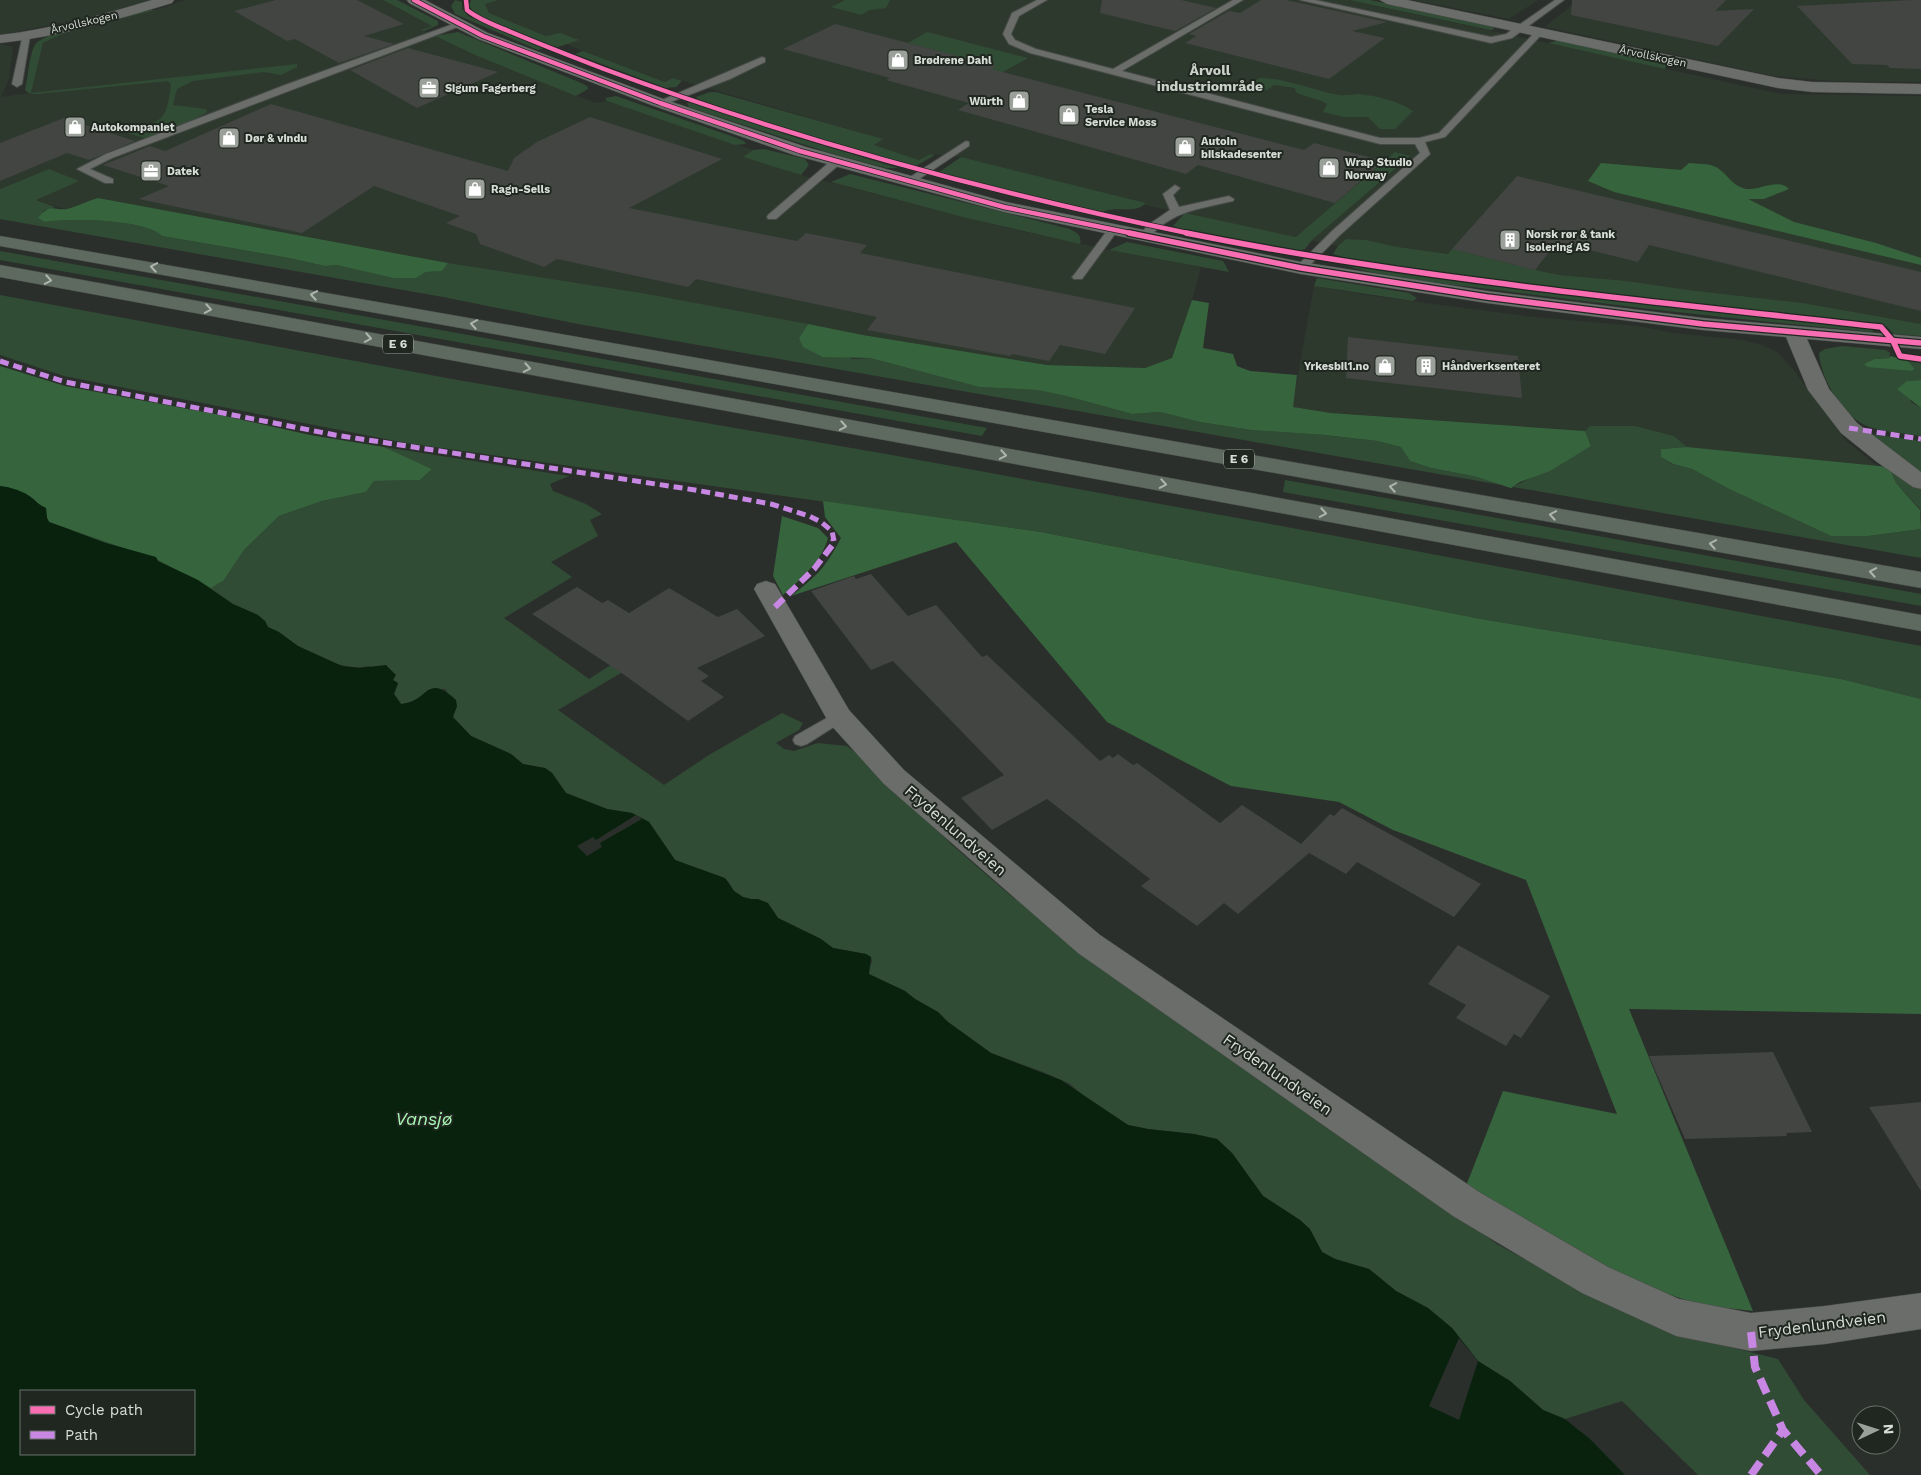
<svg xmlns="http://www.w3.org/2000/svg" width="1921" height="1475" viewBox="0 0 1921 1475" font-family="'Work Sans',sans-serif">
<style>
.built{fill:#2e392e}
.green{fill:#314c35}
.forest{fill:#36643d}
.water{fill:#08220d;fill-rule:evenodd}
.pier{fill:#2b2f2b}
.building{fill:#424542}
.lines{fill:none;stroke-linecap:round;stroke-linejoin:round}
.service-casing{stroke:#474b47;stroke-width:2}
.minor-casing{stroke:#474b47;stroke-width:1}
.motorway-casing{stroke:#474b47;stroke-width:1}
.service{fill:#6a6d6a;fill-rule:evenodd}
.minor{fill:#6a6d6a;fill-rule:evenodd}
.motorway{fill:#5e6a5f;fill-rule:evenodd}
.quiet-far2{stroke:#c787e3;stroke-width:5;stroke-dasharray:9 5;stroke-linecap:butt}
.quiet-far1{stroke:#c787e3;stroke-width:6;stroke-dasharray:12 6;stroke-linecap:butt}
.quiet{stroke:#c787e3;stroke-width:8;stroke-dasharray:16 8;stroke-linecap:butt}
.cycleway-far1-casing{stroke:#202720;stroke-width:6}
.cycleway-casing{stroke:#202720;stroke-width:8}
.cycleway-far1{stroke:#f96db3;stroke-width:4.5}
.cycleway{stroke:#f96db3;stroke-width:5.5}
.oneway{stroke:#adb5ae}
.labels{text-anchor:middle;stroke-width:4;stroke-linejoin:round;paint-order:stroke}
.far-street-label{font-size:11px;fill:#d8ddd8;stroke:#202720}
.far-poi-label{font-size:11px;font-weight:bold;fill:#d8ddd8;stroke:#202720;text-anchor:start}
.shield{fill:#202720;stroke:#a1a6a1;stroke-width:1}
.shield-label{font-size:12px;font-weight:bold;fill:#d8ddd8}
.far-quarter-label{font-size:14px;font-weight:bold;fill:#cad3ca;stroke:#202720}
.near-street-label{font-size:16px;fill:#d8ddd8;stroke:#202720}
.near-water-label{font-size:18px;font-style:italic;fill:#a9f7b3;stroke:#202720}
</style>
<rect width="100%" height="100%" fill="#2b2f2b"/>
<g class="built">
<path d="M0 0H152L106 14 0 35Z"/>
<path d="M185 0H383L432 26 422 30 477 56 595 103 607 101 753 150 744 157 801 175 1004 227 1109 250 1201 267 1192 300 1172 358 1145 368 1047 365 863 335 642 293 448 263 98 198 65 209 36 200 49 169 0 189V44L13 47 9 79 1 97 31 93 43 43 66 32 159 9Z"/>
<path d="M499 0H1349L1781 94 1921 96V324L1803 303 1689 290 1627 281 1560 275 1448 254 1398 247 1366 240 1346 239 1338 246 1145 205 1146 203 961 157 930 154 919 160 874 145 882 139 673 78 666 82 583 51 489 13 485 4Z"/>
<path d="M1414 0H1538L1509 19Z"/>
<path d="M1578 0H1921V82L1832 81 1774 76 1545 27Z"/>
<path d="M1314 286 1372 296 1534 317 1638 326 1674 333 1743 340 1762 345 1777 352 1793 369 1846 441 1877 466 1687 447 1674 436 1590 426 1585 431 1331 413 1292 407Z"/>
</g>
<g class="green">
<path d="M383 0H397L438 21V25L424 31 421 30 432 26Z"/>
<path d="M455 0 462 2V9L468 16 544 48 538 50 455 14 451 6Z"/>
<path d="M471 0H499L485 4 489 13 546 36 560 33 579 40 558 47 553 46 477 15 469 6Z"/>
<path d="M845 0H890L886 8 870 10 861 15 831 7Z"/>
<path d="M1349 0H1370L1494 26 1493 30H1490Z"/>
<path d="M151 10H156L66 32 43 43 31 93 297 64V67L281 75 264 72 193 81 177 89 173 105 206 109 207 112 190 122 145 138 127 133C162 119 166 125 171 84L168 81 37 94C33 94 28 94 25 90 28 78 29 55 35 45 42 31 132 14 151 10Z"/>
<path d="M458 32 579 82 587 86 588 89 576 96 477 56 435 36Z"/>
<path d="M927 32 1028 58 967 92 954 89 995 66 908 43Z"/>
<path d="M1560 40 1662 62 1667 64 1665 69 1548 43Z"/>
<path d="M583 51 665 82 673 78 682 81 676 87 666 88 575 54Z"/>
<path d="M1260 78C1287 78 1313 91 1339 95 1346 96 1352 94 1359 94 1376 96 1399 101 1413 111L1395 129H1380L1368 117H1344L1323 112 1327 104C1318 98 1306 98 1296 92L1295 88 1274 85 1267 90 1246 86Z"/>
<path d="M710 92H716L883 139 874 145 919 160 930 154 935 155 914 167 775 126 697 99 696 97Z"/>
<path d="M616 96 734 137 744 141 746 144 735 145 607 101 605 98Z"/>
<path d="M687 103H694L791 136 898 168H886L827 152 689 107Z"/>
<path d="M764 149 805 159 809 165 801 175 743 157 753 150Z"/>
<path d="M1395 152 1410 156 1312 240 1305 249 1299 251 1189 231 1173 226 1185 213 1296 237Z"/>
<path d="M961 157 1146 203C1135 215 1117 205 1103 212L940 174 939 172Z"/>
<path d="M49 169 79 181 36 200 55 207 43 211 45 222C70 218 145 219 162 236L289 258 325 266 337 265 416 278 426 272 442 271 448 263 642 293 808 324 799 338 853 359 870 358 979 387 1037 390 1066 396 1132 414 1160 412 1200 422 1251 430 1325 435 1377 441 1401 447 1410 461 1431 468 1473 476 1511 488 1591 446 1585 431 1590 426H1635L1674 436 1687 447 1661 449V457L1672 464 1692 469 1731 490 1831 536H1868L1921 529V558L578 324 443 297 0 219V189Z"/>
<path d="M850 174 1070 229C1077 233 1082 235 1080 244L967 218 831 182Z"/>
<path d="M1346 239 1366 240 1398 247 1448 254 1452 249 1535 270 1560 275 1627 281 1689 290 1803 303 1921 324V336L1894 334 1886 326 1871 323C1698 309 1525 286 1353 260L1333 254 1338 246Z"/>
<path d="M1127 242 1223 261 1229 272 1109 250Z"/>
<path d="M0 251 987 428 982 436 0 260Z"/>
<path d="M1344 265 1476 284 1871 329 1874 332C1753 321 1632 308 1512 292 1457 284 1396 281 1344 265Z"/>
<path d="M1317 278 1409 293 1417 298 1413 301 1314 286Z"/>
<path d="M0 295 452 379 886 454 1336 536 1921 646V699L1841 679 1481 619 1041 532 406 443 64 376 0 355Z"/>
<path d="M1842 346 1886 350 1890 353 1889 358 1875 359 1884 368 1911 371 1915 369 1907 360 1921 361V380L1907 381 1911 402 1921 408V436C1905 433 1877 432 1863 424 1840 412 1821 378 1819 353L1825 349Z"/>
<path d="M1870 434 1921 441V473Z"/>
<path d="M384 447 569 476 550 484 553 491 586 504 602 514 590 520 598 536 551 562 572 577 504 618 589 679 654 637 667 646 558 710 664 785 709 755 782 713 803 723 799 730 776 743 784 749 794 751 818 743 847 746 868 762 951 844 1010 895 1497 1244 1612 1307 1678 1334 1778 1359 1804 1400 1870 1475H1698L1622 1401 1565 1419 1543 1410 1510 1381 1478 1361 1452 1328 1428 1308 1396 1291 1369 1269 1335 1259 1322 1252 1309 1229 1300 1220 1263 1196 1232 1153 1217 1139 1194 1134 1148 1129 1128 1125 1085 1097 1070 1084 1043 1072 991 1053 948 1022 938 1012 915 999 905 991 868 974 872 961 871 957 866 954 833 948 821 939 778 918 772 909 758 899H751L743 897 734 891 728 881 675 860 649 822 632 813 607 809 566 793 552 773 545 768 523 764 511 754 471 736 452 717 457 706 445 689 428 690C419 698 413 703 401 704L394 694 398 683 369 666C343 672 313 655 291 642 283 637 277 631 268 627L265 621 234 631 0 486 224 580 244 550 279 516 322 501 366 492 374 481 420 480 432 469Z"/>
<path d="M1889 467 1921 490V516L1920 509 1896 483Z"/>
<path d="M1285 480 1921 594V606L1283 492Z"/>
</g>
<g class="forest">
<path d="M1601 163 1681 170 1689 163C1697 164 1708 163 1716 167 1727 173 1733 188 1748 189 1761 190 1778 178 1789 189L1764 199H1748L1794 222 1876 243 1921 258V265L1614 192 1588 181Z"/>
<path d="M98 198 448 263 442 271 426 272 416 278H394L337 265 325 266 289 258 162 236C145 219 70 218 45 222L38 218C51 202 53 211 67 209 77 206 88 201 98 198Z"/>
<path d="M1192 300 1209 303 1203 348 1233 354 1237 366 1250 371 1297 375 1293 407 1331 413 1585 431 1591 446 1550 471 1520 482 1511 488 1473 476 1431 468 1410 461 1401 447 1377 441 1325 435 1251 430 1200 422 1160 412 1132 414 1066 396 1037 390 979 387 870 358 823 357 803 347 799 338 808 324 863 335 1047 365 1145 368 1172 358Z"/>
<path d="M1890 356 1907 360 1915 369 1911 371 1868 367 1864 364 1875 359 1889 358Z"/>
<path d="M0 366 65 386 225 416 310 435 384 447 432 469 420 480 374 481 366 492 322 501 279 516 244 550 224 580 211 588 156 559 49 522 47 518 46 508 38 504 32 498 0 486Z"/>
<path d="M1921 380V408L1897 389 1907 381Z"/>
<path d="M1687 447 1889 467 1896 483 1920 510 1921 529 1868 536H1831L1731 490 1692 469 1673 464 1661 457V449Z"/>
<path d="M823 501 1041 532 1481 619 1841 679 1921 699V1014L1629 1009 1753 1311 1700 1305 1662 1292 1614 1272 1466 1186 1503 1091 1617 1114 1526 880 1393 830 1339 802 1231 786 1107 722 956 542 791 596C818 575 825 568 841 538L825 517Z"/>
<path d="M782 516 818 528 828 538C822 561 800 580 783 595L773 576Z"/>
</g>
<path class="water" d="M0 486C10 487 24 491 32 498 37 502 39 505 46 508L47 518 49 522 106 543 156 557 158 561 198 580 233 604 258 615 265 621 268 627 279 632 298 646 342 666 359 668 386 665 396 675 393 680 398 683 394 694 401 704C430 702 425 672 456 700L457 706 453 717 471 736 511 754 523 764 545 768 552 773 566 793 607 809 632 813 649 822 675 860 725 878 734 891 743 897 751 899H758L768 903 778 918 821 939 833 948 866 954 871 957 869 974 905 991 915 999 938 1012 948 1022 991 1053 1061 1080 1128 1125 1148 1129 1194 1134 1217 1139 1232 1153 1263 1196 1300 1220 1310 1229 1322 1252 1335 1259 1369 1269 1396 1291 1428 1308 1452 1328 1478 1361 1510 1381 1543 1410 1565 1419 1576 1428 1589 1438 1625 1475H0ZM21 1391H194V1454H21Z"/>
<g class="pier">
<path d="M636 815 642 819 600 843 602 847 587 856 577 846 593 837 596 840Z"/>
<path d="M1459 1338 1478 1361 1459 1420 1429 1406Z"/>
</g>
<g class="building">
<path d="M276 0H357L404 24 364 36 394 44 339 63 295 39 287 41 234 11Z"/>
<path d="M1102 0H1181L1216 8 1175 31 1100 13Z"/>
<path d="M1261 0H1286L1387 22 1352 31 1385 38 1329 79 1185 43 1196 36 1189 34 1229 11 1240 13Z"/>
<path d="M1572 0H1726L1715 11 1754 9 1718 46 1571 15Z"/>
<path d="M1913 0H1921V69L1890 68 1887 65 1852 64 1797 6Z"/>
<path d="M835 24 996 66 991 69 1304 150 1314 143 1384 161 1335 203 1198 165 1186 174 958 110 969 103 886 80 890 78 783 49Z"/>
<path d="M408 48 498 72 417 108 350 70Z"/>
<path d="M271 104 508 171 514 158 537 142 590 117 722 159 629 208 797 241 806 233 867 245 860 253 1135 308 1105 354 1060 345 1049 361 1012 354 1010 356 867 330 877 317 696 279 688 287 557 259 544 267 480 244 476 234 446 223 460 216 374 186 302 233 139 199 169 186 103 165 150 146 165 151Z"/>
<path d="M64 118 135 141 89 160 67 153 0 181V143Z"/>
<path d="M1517 176 1921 272V311L1649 245 1638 262 1557 242 1535 270 1452 249Z"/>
<path d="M1348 337 1518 356 1522 398 1346 378Z"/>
<path d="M871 574 908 616 936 605 982 657 987 655 1100 761 1109 755 1113 758 1118 754 1133 765 1137 763 1220 823 1242 805 1301 844 1330 814 1334 816 1342 808 1481 884 1454 917 1357 862 1346 874 1309 853 1238 914 1224 903 1197 926 1141 886 1150 879 1047 799 992 830 961 798 1004 775 893 661 871 670 811 591 854 576 856 579Z"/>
<path d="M577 587 602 603 608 600 629 613 669 588 718 617 737 609 765 636 697 668 709 676 701 681 724 697 688 721 623 674 532 614Z"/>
<path d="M1458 945 1550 996 1521 1038 1514 1034 1506 1046 1456 1018 1466 1005 1428 984Z"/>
<path d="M1773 1052 1812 1132 1786 1133 1787 1136 1685 1139 1649 1056Z"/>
<path d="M1921 1102V1191L1869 1107Z"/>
</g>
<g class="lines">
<g class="service-casing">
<g id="service">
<path d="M1037 0H1047L1019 16 1011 34 1015 40 1036 49 1113 69 1233 0H1243L1122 71 1380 138H1419L1439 133 1537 30 1544 32 1445 137 1425 142 1430 154 1428 156 1340 235 1305 270H1297L1295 268 1332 231 1420 153 1415 144H1380L1030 53 1009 44 1003 34 1012 13Z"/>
<path d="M1300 0H1315L1491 37 1506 34 1555 0H1564L1512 38 1491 43Z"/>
<path d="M456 23 463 25 112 158 90 169 113 179V183H105L77 169 106 154 285 85Z"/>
<path d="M23 34 30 36 22 84 17 87 12 84Z"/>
<path d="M762 57 765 58V62L730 79 663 105 660 106 655 103Z"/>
<path d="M966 141 969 142V146L913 183H905L904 181Z"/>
<path d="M837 158 841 159V163L776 219H768L767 217 768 215 833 159Z"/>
<path d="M1175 185 1180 188 1173 195 1179 207 1229 196 1234 199 1233 201C1196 210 1174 210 1147 239H1139L1138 237 1148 225 1170 210 1163 194Z"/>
<path d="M1113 227 1118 230 1082 279H1074L1072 277 1074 275 1109 228Z"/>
<path d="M839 711 845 712 847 716 845 720 807 744 801 746 795 744 793 740 795 736Z"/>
</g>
</g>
<g class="minor-casing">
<g id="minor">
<path d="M152 0H174L172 3C116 20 58 37 0 43V35C52 29 102 15 152 0Z"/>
<path d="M407 0H425L488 33 666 100 806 147 1006 202 1301 262 1487 291 1703 318 1921 337V349L1807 339 1829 389 1857 423 1921 472V489L1913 487 1877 462 1841 433 1808 390 1786 337 1703 330 1487 303 1301 274 1004 212 794 155 654 106 478 39 409 3Z"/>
<path d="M1380 0H1407L1778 78 1812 82 1921 84V94L1812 92 1778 88 1387 4Z"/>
<path d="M766 581 775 584 778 589 849 710 904 770 1100 935 1479 1192 1608 1267 1679 1299 1751 1313 1825 1306 1921 1293V1329L1825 1344 1751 1351 1676 1336 1582 1293 1453 1216 1078 953 884 784 829 723 754 589 757 584Z"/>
</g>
</g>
<g class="motorway-casing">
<g id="motorway">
<path d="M0 236 1921 572V588L0 246Z"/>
<path d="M0 265 1921 615V631L0 277Z"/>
</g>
</g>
<use href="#service" class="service"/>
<use href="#minor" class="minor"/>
<use href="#motorway" class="motorway"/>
<g class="quiet-far2">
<path d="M0 361 65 382 335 435 695 490 771 504 809 516 821 522 832 531 834 541"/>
<path d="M1849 428 1921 439"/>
</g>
<path class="quiet-far1" d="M775 607 814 569 834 543 833 539"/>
<g class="quiet">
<path d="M1751 1332 1755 1367 1783 1430 1821 1475"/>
<path d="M1751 1475 1783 1430"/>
</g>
<g class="cycleway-far1-casing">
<g id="cycleway-far1">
<path d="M414 0 483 36 660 103 800 151 1004 207 1135 234"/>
<path d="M466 0 467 10C479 20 497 26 511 32 542 45 573 57 604 69 795 140 992 193 1192 234"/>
</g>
</g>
<g class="cycleway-casing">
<g id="cycleway">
<path d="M1129 233 1301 268 1487 297 1703 324 1921 343"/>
<path d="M1186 233C1416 279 1648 301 1881 327L1893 341 1900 356 1921 359"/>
</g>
</g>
<use href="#cycleway-far1" class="cycleway-far1"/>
<use href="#cycleway" class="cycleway"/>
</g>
<defs><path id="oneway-chevron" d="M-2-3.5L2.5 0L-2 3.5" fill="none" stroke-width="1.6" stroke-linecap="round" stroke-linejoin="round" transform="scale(1.25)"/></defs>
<g class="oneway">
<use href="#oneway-chevron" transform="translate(154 267) rotate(-170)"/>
<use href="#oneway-chevron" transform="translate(48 280) rotate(10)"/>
<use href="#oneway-chevron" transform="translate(314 295) rotate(-170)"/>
<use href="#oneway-chevron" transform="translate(208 309) rotate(10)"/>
<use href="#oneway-chevron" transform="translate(474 324) rotate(-170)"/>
<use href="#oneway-chevron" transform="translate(368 338) rotate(10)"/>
<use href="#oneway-chevron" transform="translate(527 368) rotate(10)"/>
<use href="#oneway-chevron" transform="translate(843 426) rotate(10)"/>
<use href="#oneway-chevron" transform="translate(1003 455) rotate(10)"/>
<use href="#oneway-chevron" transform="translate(1163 484) rotate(10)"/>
<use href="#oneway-chevron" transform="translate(1393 487) rotate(-170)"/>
<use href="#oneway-chevron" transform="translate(1323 513) rotate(10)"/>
<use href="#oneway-chevron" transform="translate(1553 515) rotate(-170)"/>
<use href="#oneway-chevron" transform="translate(1713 544) rotate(-170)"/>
<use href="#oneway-chevron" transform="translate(1873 572) rotate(-170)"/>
</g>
<defs>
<g id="shop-square" transform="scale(1.125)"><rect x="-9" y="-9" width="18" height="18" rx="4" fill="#9ba09b" stroke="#202720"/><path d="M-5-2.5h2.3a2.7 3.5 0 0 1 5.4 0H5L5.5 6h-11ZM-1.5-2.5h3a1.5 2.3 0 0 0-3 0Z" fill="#fff"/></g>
<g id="office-square" transform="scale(1.125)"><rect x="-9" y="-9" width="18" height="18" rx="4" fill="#9ba09b" stroke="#202720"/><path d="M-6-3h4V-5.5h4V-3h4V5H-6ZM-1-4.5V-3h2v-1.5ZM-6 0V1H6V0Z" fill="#fff"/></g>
<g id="building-square" transform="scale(1.125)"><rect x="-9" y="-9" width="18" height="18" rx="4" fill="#9ba09b" stroke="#202720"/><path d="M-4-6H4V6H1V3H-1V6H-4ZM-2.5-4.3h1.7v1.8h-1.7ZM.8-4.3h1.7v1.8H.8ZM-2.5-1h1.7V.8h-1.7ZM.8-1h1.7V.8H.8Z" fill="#fff"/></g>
</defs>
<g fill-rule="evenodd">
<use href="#shop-square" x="898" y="60"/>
<use href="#office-square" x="429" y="88"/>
<use href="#shop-square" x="1019" y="101"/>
<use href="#shop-square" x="1069" y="115"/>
<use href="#shop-square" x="75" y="127"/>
<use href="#shop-square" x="229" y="138"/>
<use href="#shop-square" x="1185" y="147"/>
<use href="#shop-square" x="1329" y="168"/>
<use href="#office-square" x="151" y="171"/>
<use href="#shop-square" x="475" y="189"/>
<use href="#building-square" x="1510" y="240"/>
<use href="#shop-square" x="1385" y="366"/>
<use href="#building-square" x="1426" y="366"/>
</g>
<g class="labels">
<g class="far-street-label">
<text transform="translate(84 22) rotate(-13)" y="4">Årvollskogen</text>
<text transform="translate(1653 56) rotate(12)" y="4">Årvollskogen</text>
</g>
<g class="far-poi-label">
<text x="914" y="64">Brødrene Dahl</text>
<text x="445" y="92">Sigum Fagerberg</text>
<text x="1003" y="105" text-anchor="end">Würth</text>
<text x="1085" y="113">Tesla<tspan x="1085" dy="13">Service Moss</tspan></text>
<text x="91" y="131">Autokompaniet</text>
<text x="245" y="142">Dør &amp; vindu</text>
<text x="1201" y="145">AutoIn<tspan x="1201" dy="13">bilskadesenter</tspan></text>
<text x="1345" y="166">Wrap Studio<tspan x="1345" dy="13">Norway</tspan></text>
<text x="167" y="175">Datek</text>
<text x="491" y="193">Ragn-Sells</text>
<text x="1526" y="238">Norsk rør &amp; tank<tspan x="1526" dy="13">isolering AS</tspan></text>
<text x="1369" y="370" text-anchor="end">Yrkesbil1.no</text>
<text x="1442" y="370">Håndverksenteret</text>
</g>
<g class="shield">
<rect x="383" y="334.5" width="30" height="19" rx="4"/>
<rect x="1224" y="449.5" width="30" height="19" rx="4"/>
</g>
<g class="shield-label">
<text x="398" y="348">E 6</text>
<text x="1239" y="463">E 6</text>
</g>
<g class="far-quarter-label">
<text x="1210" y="75">Årvoll<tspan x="1210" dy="16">industriområde</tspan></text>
</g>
<g class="near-street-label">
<text transform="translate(956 830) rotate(41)" y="6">Frydenlundveien</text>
<text transform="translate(1278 1074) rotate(35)" y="6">Frydenlundveien</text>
<text transform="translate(1822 1324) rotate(-7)" y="6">Frydenlundveien</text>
</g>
<g class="near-water-label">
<text x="424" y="1125">Vansjø</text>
</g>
</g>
<rect x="20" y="1390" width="175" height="65" fill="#202720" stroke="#6a706a"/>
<rect x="30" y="1406" width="25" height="8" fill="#f96db3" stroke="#6a706a"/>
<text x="65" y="1415" font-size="15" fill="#d8ddd8">Cycle path</text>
<rect x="30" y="1431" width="25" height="8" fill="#c787e3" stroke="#6a706a"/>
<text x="65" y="1440" font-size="15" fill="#d8ddd8">Path</text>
<g transform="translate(1876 1430) rotate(86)"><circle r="24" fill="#202720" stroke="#6a706a"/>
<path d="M0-4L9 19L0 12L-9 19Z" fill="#9ba09b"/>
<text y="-8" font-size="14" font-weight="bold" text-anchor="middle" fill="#d8ddd8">N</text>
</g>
</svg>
